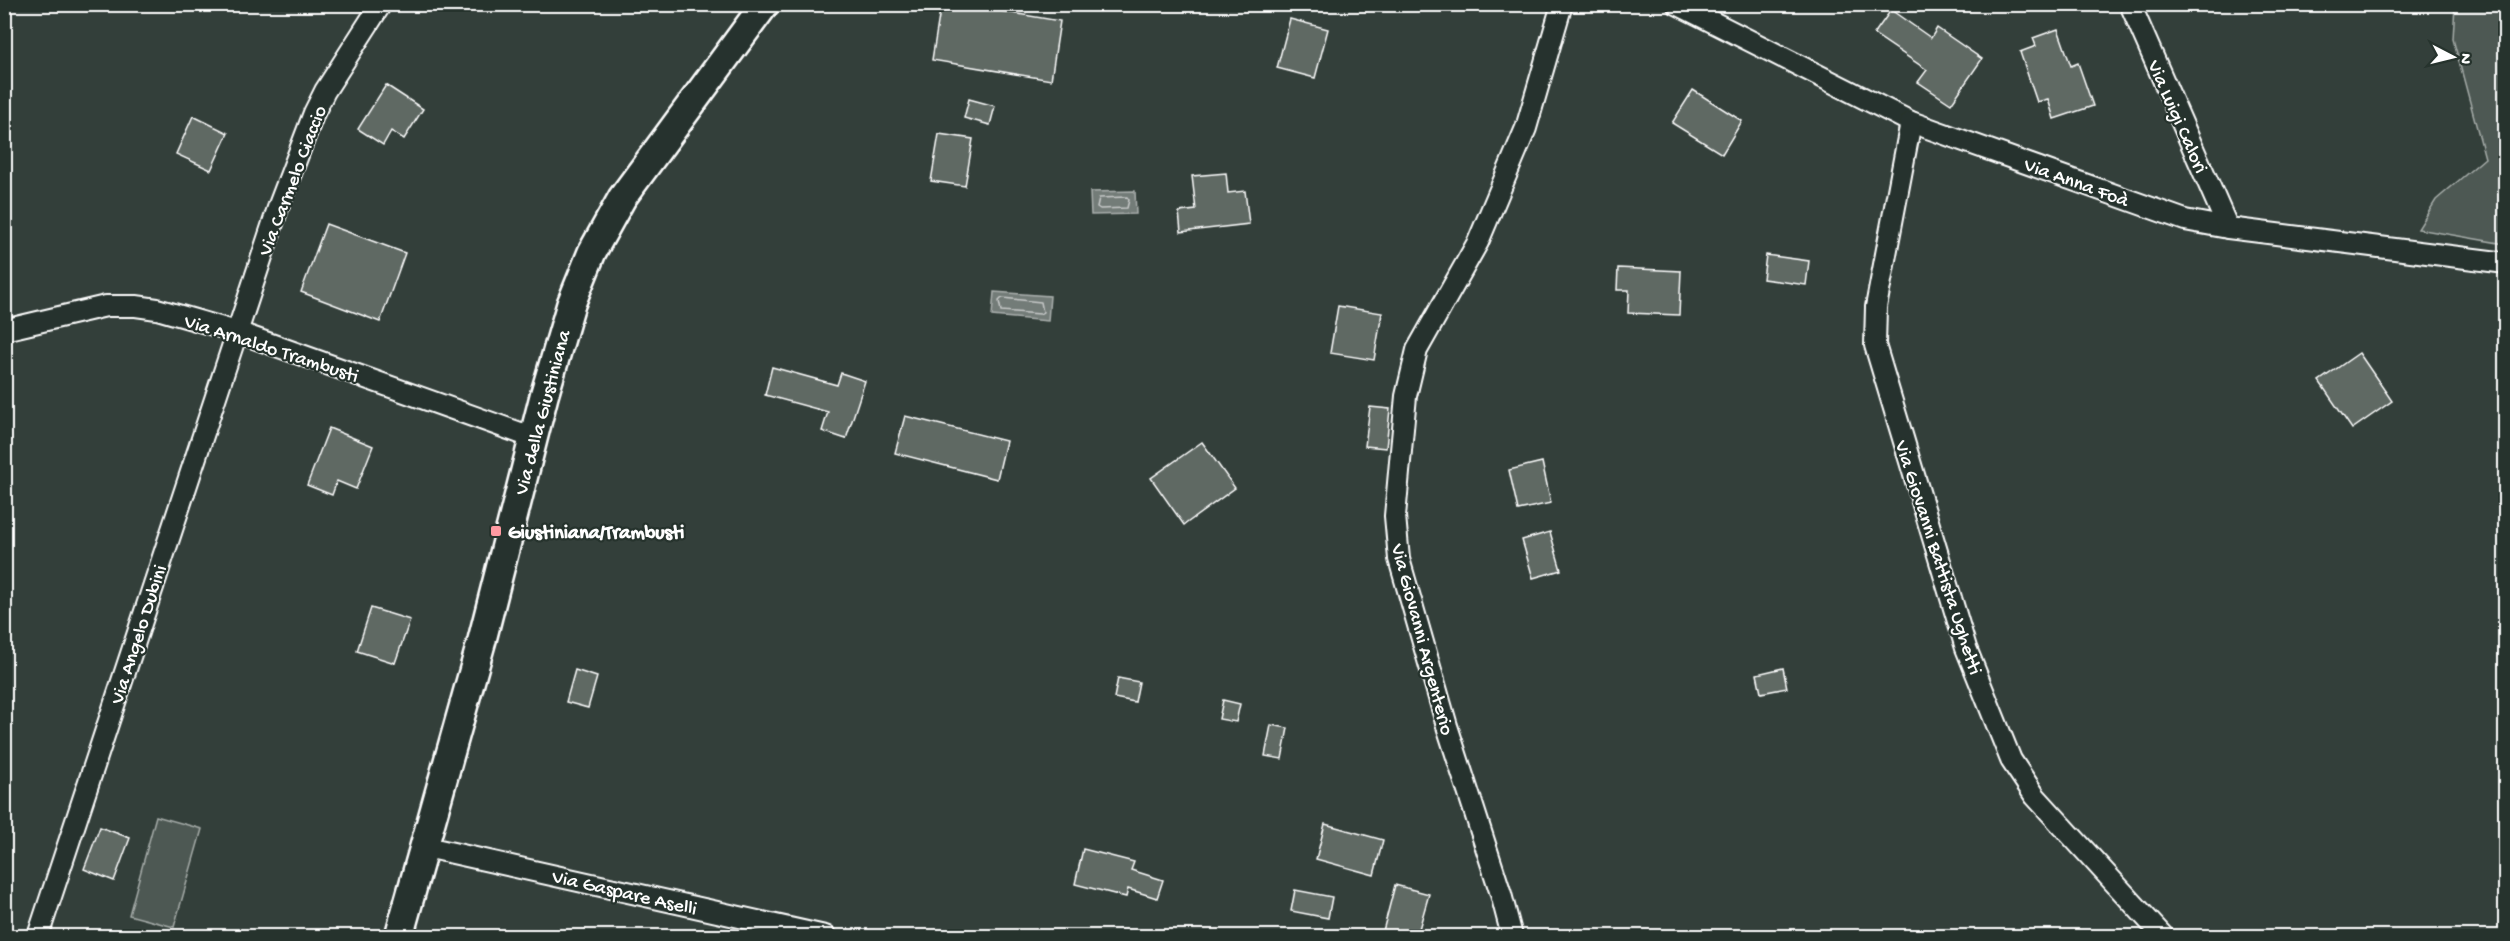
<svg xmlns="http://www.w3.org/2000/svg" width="2510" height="941" viewBox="0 0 2510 941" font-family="'Gochi Hand',sans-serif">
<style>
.green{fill:#4d5853;stroke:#a6aca9;stroke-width:1.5}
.water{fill:#737b78;stroke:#abb0ae;stroke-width:1.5}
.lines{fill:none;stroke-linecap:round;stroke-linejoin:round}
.shore{stroke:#c7cac9;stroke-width:1.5}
.building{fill:#5f6964;stroke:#fff;stroke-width:1.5}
.street-casing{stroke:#fff;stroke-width:24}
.secondary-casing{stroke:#fff;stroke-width:32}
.street{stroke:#26332d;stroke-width:20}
.secondary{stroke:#26332d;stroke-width:27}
.poi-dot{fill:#ff9aa2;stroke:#26332d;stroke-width:2}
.labels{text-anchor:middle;stroke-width:4.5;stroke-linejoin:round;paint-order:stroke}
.street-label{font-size:20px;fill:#fff;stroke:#26332d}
.poi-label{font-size:20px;font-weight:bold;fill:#fff;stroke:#26332d;text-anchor:start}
</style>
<rect width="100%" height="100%" fill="#333f3a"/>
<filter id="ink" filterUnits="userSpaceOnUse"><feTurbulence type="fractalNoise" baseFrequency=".0167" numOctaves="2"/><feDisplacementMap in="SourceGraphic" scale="12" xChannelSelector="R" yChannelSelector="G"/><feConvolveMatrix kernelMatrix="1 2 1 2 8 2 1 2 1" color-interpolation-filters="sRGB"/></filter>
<g filter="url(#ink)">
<g class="green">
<path d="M2455 5H2505V244L2418 229 2436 200 2485 158 2453 39Z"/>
<path d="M156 816 202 829 174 927 129 915Z"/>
</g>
<g class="water">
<path d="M1135 191 1136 214 1091 215 1090 192Z"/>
<path d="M994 292 1050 296 1048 321 992 316Z"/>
</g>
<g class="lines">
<g class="shore">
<path d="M1127 197 1129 200 1127 208 1100 209 1097 207 1099 198Z"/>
<path d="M1002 298 1041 302 1043 312 1040 314 1001 311 999 301Z"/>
</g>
</g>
<g class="building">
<path d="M941 4H958L1060 21 1051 80 932 60Z"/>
<path d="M1891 10 1931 38 1937 28 1982 59 1951 104 1918 82 1927 70 1874 34Z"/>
<path d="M1290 19 1328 29 1315 78 1277 68Z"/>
<path d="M2058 29 2071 66 2078 63 2093 106 2054 119 2048 99 2037 102 2020 52 2036 46 2033 38Z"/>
<path d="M386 85 423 109 404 139 391 131 383 145 358 129Z"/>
<path d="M1693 90 1742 121 1722 154 1672 123Z"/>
<path d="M969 99 995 106 990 125 964 118Z"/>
<path d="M193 116 228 133 211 170 176 154Z"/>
<path d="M939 134 973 139 965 186 931 181Z"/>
<path d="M1226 173 1228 193 1245 191 1249 224 1181 232 1179 212 1196 210 1192 176Z"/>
<path d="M326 224 405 253 380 322 301 292Z"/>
<path d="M1766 255 1809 261 1806 285 1763 279Z"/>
<path d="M1618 268 1681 271 1679 315 1628 313 1629 290H1617Z"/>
<path d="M1338 306 1382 313 1374 360 1330 353Z"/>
<path d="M2359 353 2392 401 2352 429 2319 381Z"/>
<path d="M772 367 837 385 841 373 865 381 846 439 822 431 828 412 765 395Z"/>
<path d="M1370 407 1390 409 1386 448 1365 446Z"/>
<path d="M905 416 1006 441 997 479 895 453Z"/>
<path d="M329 428 373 446 356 489 337 481 332 495 307 485Z"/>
<path d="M1202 442 1235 488 1184 525 1151 478Z"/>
<path d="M1542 462 1551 503 1518 510 1509 470Z"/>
<path d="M1550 532 1561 570 1533 578 1522 540Z"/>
<path d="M371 608 410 620 395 663 357 651Z"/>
<path d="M1783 668 1787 688 1761 693 1757 674Z"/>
<path d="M575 670 597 677 588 708 566 702Z"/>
<path d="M1118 678 1139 682 1135 702 1114 698Z"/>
<path d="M1223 700 1240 704 1236 722 1219 719Z"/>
<path d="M1271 725 1288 728 1282 759 1265 756Z"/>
<path d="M1325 824 1383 840 1374 875 1316 859Z"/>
<path d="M100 827 130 838 114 881 84 869Z"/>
<path d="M1083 849 1134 862 1131 870 1163 880 1157 898 1128 889 1126 897 1075 884Z"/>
<path d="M1395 885 1429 894 1417 936H1403L1383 931Z"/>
<path d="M1295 890 1332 897 1328 918 1291 911Z"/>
</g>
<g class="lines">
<g class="street-casing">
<g id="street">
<path d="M1677 4 1911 122 2185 220 2228 228 2506 263"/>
<path d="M2130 4 2228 228"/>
<path d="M1911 122 1876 307 1875 345 1966 648 2011 760 2035 796 2163 936"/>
<path d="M4 330 106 306H136L157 309 237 332 534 438"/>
<path d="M426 847 825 936"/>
<path d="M38 936 279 205 314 113 325 91 381 4"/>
<path d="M1512 936 1501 894 1447 726 1399 559 1395 516 1406 396 1417 350 1478 242 1526 128 1562 4"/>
</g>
</g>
<g class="secondary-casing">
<path id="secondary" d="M399 936 482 640 544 396 571 304 592 252 622 198 765 4"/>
</g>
<use href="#street" class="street"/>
<use href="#secondary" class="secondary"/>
</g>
</g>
<rect class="poi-dot" x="490" y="525" width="12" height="12" rx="3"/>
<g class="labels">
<g class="street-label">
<text transform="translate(2179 116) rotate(66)" y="7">Via Luigi Calori</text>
<text transform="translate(291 180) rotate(-69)" y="7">Via Carmelo Ciaccio</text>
<text transform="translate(2077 181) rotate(20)" y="7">Via Anna Foà</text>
<text transform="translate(272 347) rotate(18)" y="7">Via Arnaldo Trambusti</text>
<text transform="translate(541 412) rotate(-75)" y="7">Via della Giustiniana</text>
<text transform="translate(1940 557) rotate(72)" y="7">Via Giovanni Battista Ughetti</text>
<text transform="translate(137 634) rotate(-72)" y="7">Via Angelo Dubini</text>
<text transform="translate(1424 639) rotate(75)" y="7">Via Giovanni Argenterio</text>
<text transform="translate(625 891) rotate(13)" y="7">Via Gaspare Aselli</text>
</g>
<g class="poi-label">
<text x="508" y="538">Giustiniana/Trambusti</text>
</g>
</g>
<rect width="2510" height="941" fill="none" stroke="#26332d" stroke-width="24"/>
<rect x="12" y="12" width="2486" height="917" fill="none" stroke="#fff" stroke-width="2" filter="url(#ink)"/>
<g transform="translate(2453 57) rotate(97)" stroke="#26332d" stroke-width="4.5" paint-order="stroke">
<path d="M0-4.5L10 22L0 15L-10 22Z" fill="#ffffff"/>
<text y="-9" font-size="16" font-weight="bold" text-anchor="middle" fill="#ffffff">N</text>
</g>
</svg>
